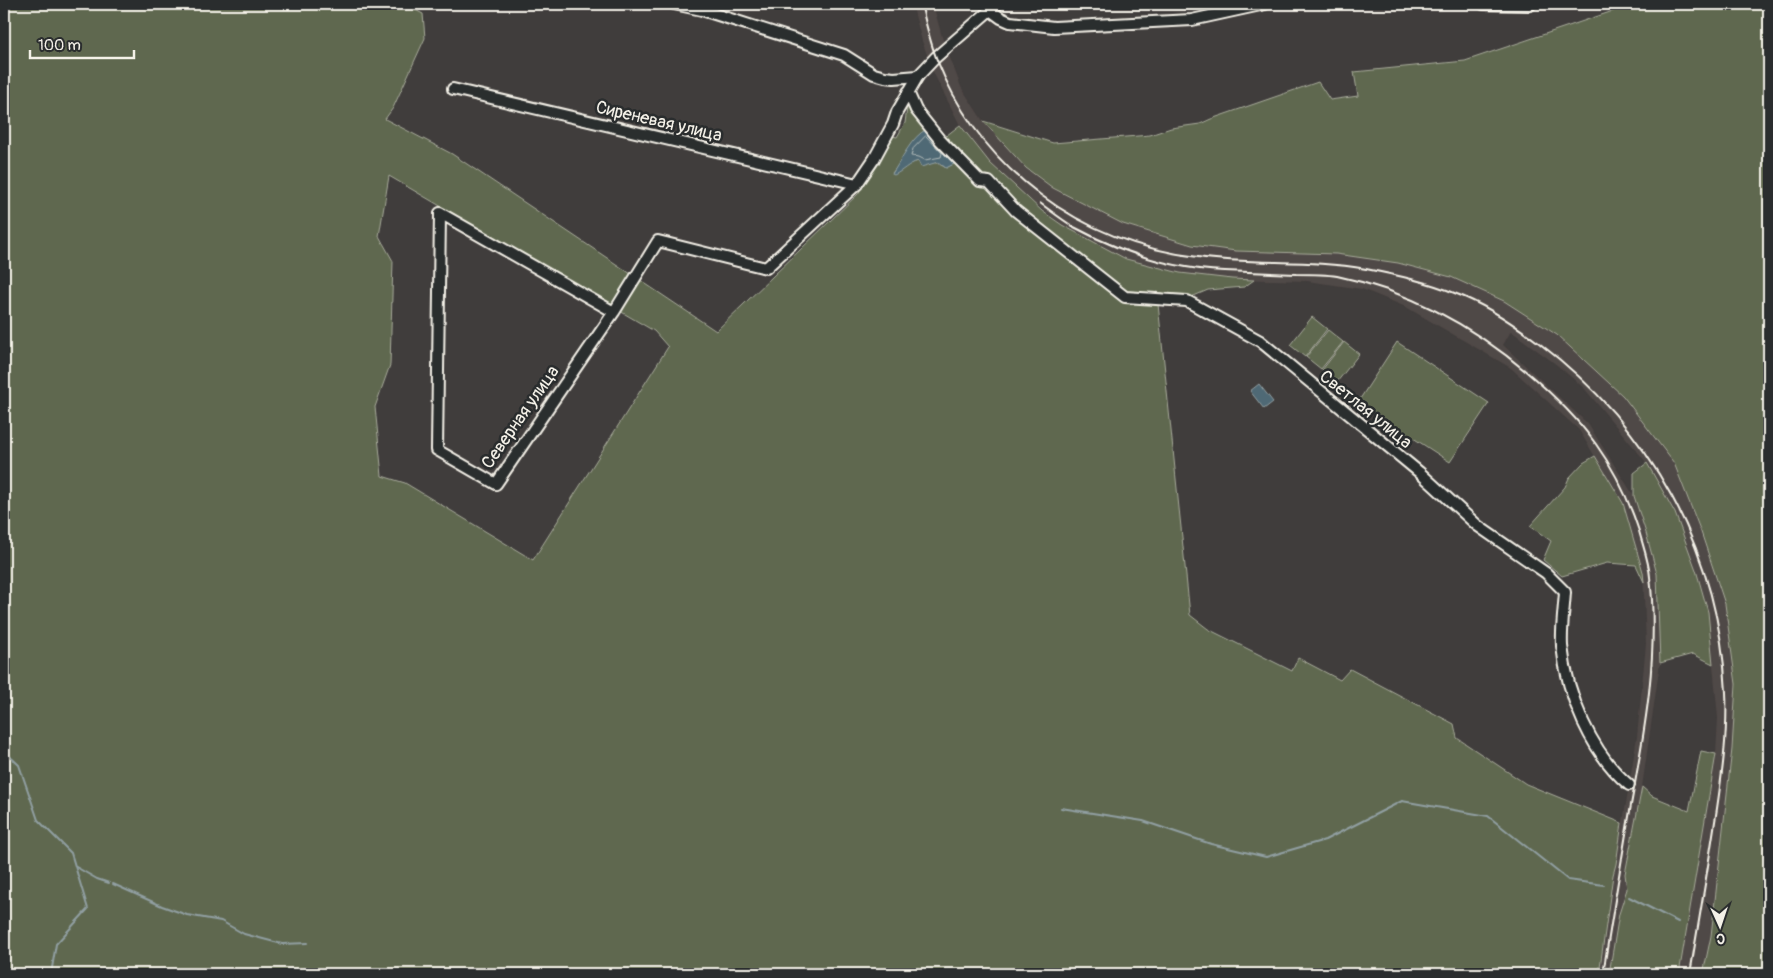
<svg xmlns="http://www.w3.org/2000/svg" width="1773" height="978" viewBox="0 0 1773 978" font-family="Pangolin,sans-serif">
<style>
.built{fill:#504846}
.green{fill:#5e684f;stroke:#a9ac9c;fill-rule:evenodd}
.water{fill:#4f6974;stroke:#919fa2}
.lines{fill:none;stroke-linecap:round;stroke-linejoin:round}
.shore{stroke:#b2bbba;stroke-width:1}
.stream{stroke:#919fa2;stroke-width:2}
.minor-casing{stroke:#f4f1e8;stroke-width:14}
.minor{stroke:#2a2d2e;stroke-width:10}
.rail{stroke:#f4f1e8;stroke-width:2}
.labels{text-anchor:middle;stroke-width:5;stroke-linejoin:round;paint-order:stroke}
.street-label{font-size:18px;fill:#f4f1e8;stroke:#2a2d2e}
</style>
<rect width="100%" height="100%" fill="#403d3c"/>
<filter id="ink" filterUnits="userSpaceOnUse"><feTurbulence type="fractalNoise" baseFrequency=".02" numOctaves="2"/><feDisplacementMap in="SourceGraphic" scale="10" xChannelSelector="R" yChannelSelector="G"/><feConvolveMatrix kernelMatrix="1 2 1 2 8 2 1 2 1" color-interpolation-filters="sRGB"/></filter>
<g filter="url(#ink)">
<path class="built" d="M912 4H933L942 37 961 87 983 121 1026 168 1053 188 1123 224 1192 245 1236 251 1336 254 1398 263 1451 277 1504 301 1557 335 1623 396 1674 463 1701 532 1725 604 1736 684 1732 749 1711 936 1703 974H1679L1716 754 1718 718 1708 612 1675 513 1647 463 1610 419 1584 388 1557 365 1511 331 1503 345 1588 424 1634 496 1646 533 1657 574 1660 663 1642 787 1625 874 1627 889 1619 914 1609 974H1599L1613 875 1616 864 1637 737 1646 644 1643 572 1623 503 1579 430 1511 368 1406 307 1362 289 1307 281 1232 279 1180 273 1126 259 1062 225 1019 191 990 163 960 125 934 74 922 41Z"/>
<g class="green">
<path d="M4 4H404L423 14 425 38 393 108 385 119 452 154 716 331 858 194 892 136 897 137 905 123 907 108 914 102 927 129 892 173C901 171 903 168 910 164 921 158 936 161 946 168L957 162 982 176 942 139 960 125 990 163 1042 211 1062 225 1126 259 1180 273 1232 279 1254 280 1244 287 1208 290 1189 298 1156 292 1158 304 1190 615 1208 629 1292 671 1298 658 1340 680 1350 669 1454 724 1457 738 1526 784 1622 823 1616 864 1613 875 1599 974H4ZM389 176 654 331 668 347 533 560 405 483 382 476 375 407 390 365 393 261 379 236Z"/>
<path d="M1624 4H1769V974H1703L1711 936 1732 749 1736 684 1725 604 1701 532 1674 463 1623 396 1557 335 1504 301 1451 277 1398 263 1336 254 1236 251 1192 245 1123 224 1053 188 1026 168 983 121 1053 143 1150 135 1171 128 1200 124 1211 119 1318 82 1330 100 1358 96 1354 72 1465 61 1619 9Z"/>
<path d="M1312 317 1327 329 1305 357 1290 345Z"/>
<path d="M1328 330 1343 342 1321 369 1306 357Z"/>
<path d="M1344 342 1359 354 1337 382 1322 370Z"/>
<path d="M1397 342 1489 403 1450 462 1358 402Z"/>
<path d="M1595 456 1623 503 1643 572 1644 582 1636 565 1607 563 1562 576 1543 560 1551 541 1530 526 1565 487 1569 478 1583 463Z"/>
<path d="M1647 463 1675 513 1696 570 1708 612 1713 664 1693 654 1660 663 1657 574 1646 533 1634 496V473Z"/>
<path d="M1701 751 1716 754 1679 974H1609L1619 914 1627 889 1625 874 1642 787 1652 796 1689 811Z"/>
</g>
<g class="water">
<path d="M927 129 953 158 954 164 946 168 938 162 921 167 918 161C908 164 903 171 894 175L892 174C902 159 911 137 927 129Z"/>
<path d="M1259 384 1273 402 1264 409 1250 391Z"/>
</g>
<g class="lines">
<path class="shore" d="M926 136 942 153 941 157 925 160 919 157 911 156 913 149Z"/>
<g class="stream">
<path d="M4 751 19 765 38 820 71 853 88 909 56 944 51 974"/>
<path d="M1061 808 1143 821 1211 844 1266 857 1325 840 1402 801 1488 816 1568 880 1604 885"/>
<path d="M76 867 97 879 109 883"/>
<path d="M113 884 162 906 187 915 221 921 244 934 282 944 307 943"/>
<path d="M1629 897 1678 922"/>
</g>
<g class="minor-casing">
<g id="minor">
<path d="M674 4 702 10 844 55 874 74 885 77 894 78 918 76"/>
<path d="M1483 4 1530 5V4"/>
<path d="M990 10 1001 18 1010 22 1054 27 1192 20 1265 4"/>
<path d="M453 89 857 184"/>
<path d="M908 92 916 110 940 140 980 181 989 182 1016 211 1125 297 1187 301 1260 341 1419 472 1478 526 1546 573 1565 592C1564 609 1561 628 1562 646 1567 695 1591 753 1629 785"/>
<path d="M614 312 440 213 437 450 496 484 614 312 658 241 766 268 857 184 874 159 893 124 897 112 918 76 936 57 997 4"/>
</g>
</g>
<use href="#minor" class="minor"/>
<g class="rail">
<path d="M921 4C926 23 930 42 937 60 981 170 1081 243 1198 257 1254 265 1310 259 1366 269 1396 275 1429 282 1457 294 1486 305 1514 324 1539 343 1651 428 1719 551 1726 692 1728 733 1722 775 1716 815 1708 868 1699 921 1690 974"/>
<path d="M1040 203C1051 211 1062 220 1074 227 1122 253 1170 269 1225 271 1249 272 1272 273 1296 274 1309 274 1324 274 1337 276 1410 291 1473 326 1529 374 1583 420 1617 463 1639 531 1643 546 1649 562 1650 577 1659 653 1645 730 1631 805 1621 862 1612 918 1603 974"/>
</g>
</g>
</g>
<g class="labels">
<g class="street-label">
<text transform="translate(659 121) rotate(13)" y="6">Сиреневая улица</text>
<text transform="translate(1366 409) rotate(39)" y="6">Светлая улица</text>
<text transform="translate(520 417) rotate(-55)" y="6">Северная улица</text>
</g>
</g>
<rect width="1773" height="978" fill="none" stroke="#2a2d2e" stroke-width="20"/>
<rect x="10" y="10" width="1753" height="958" fill="none" stroke="#f4f1e8" stroke-width="2" filter="url(#ink)"/>
<g transform="translate(1720 926) rotate(177)" stroke="#2a2d2e" stroke-width="4" paint-order="stroke">
<path d="M0-4L9 19L0 12L-9 19Z" fill="#f4f1e8"/>
<text y="-8" font-size="14" font-weight="bold" text-anchor="middle" fill="#f4f1e8">С</text>
</g>
<path d="M30 50v8h104v-8" fill="none" stroke="#f4f1e8" stroke-width="2.5"/>
<text x="38" y="50" font-size="15" fill="#f4f1e8" stroke="#2a2d2e" stroke-width="4" paint-order="stroke">100 m</text>
</svg>
